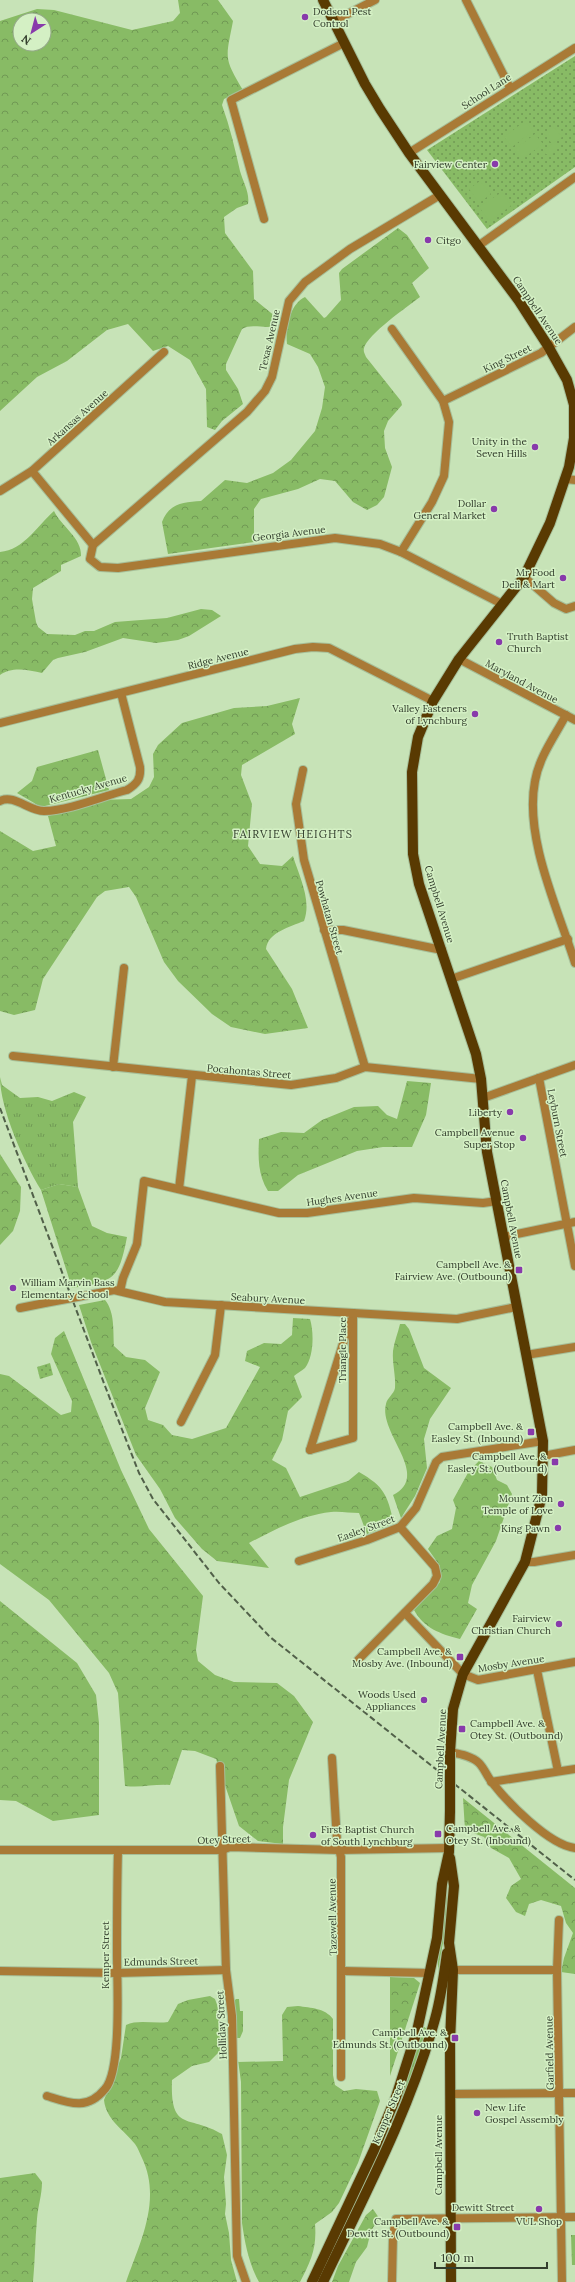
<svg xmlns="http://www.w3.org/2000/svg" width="575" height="2282" viewBox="0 0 575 2282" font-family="Lora,serif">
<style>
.grass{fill:url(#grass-tufts)}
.forest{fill:url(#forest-crowns);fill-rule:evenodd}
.park{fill:url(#park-dots)}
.garden{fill:#88bb65}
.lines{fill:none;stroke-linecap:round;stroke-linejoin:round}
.minor-casing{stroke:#a6bf99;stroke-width:10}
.major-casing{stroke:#a6bf99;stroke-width:12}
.minor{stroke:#a97a36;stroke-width:8}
.major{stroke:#593a02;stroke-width:10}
.rail{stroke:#516049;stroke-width:2;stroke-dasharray:6 3;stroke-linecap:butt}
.minor-bridge-casing{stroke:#a6bf99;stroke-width:10;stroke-linecap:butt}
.major-bridge-casing{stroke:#a6bf99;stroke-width:12;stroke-linecap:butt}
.minor-bridge{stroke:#a97a36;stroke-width:8}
.major-bridge{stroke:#593a02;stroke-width:10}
.poi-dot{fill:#883aab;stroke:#d4f0c4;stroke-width:1.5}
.labels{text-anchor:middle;stroke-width:3;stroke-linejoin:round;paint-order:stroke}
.poi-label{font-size:10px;fill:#333e2d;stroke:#d4f0c4;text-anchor:end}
.street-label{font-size:10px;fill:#333e2d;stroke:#d4f0c4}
.neighbourhood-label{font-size:11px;letter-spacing:1px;fill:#333e2d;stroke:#d4f0c4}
</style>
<defs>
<pattern id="grass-tufts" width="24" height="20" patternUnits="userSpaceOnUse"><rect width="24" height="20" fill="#88bb65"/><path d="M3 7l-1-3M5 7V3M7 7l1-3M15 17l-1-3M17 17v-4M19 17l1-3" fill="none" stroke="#709954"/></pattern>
<pattern id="forest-crowns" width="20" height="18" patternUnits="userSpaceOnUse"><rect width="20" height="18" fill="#88bb65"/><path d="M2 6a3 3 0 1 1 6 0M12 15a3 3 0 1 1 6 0" fill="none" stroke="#709954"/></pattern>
<pattern id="park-dots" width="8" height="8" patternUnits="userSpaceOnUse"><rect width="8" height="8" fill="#88bb65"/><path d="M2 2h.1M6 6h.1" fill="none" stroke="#709954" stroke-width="1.8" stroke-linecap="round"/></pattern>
</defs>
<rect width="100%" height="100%" fill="#c7e3b7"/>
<g class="grass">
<path d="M0 1077 2 1085 20 1098 38 1097 52 1101 74 1092 86 1097 73 1122 78 1187 59 1184 41 1190C24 1162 0 1109 0 1077Z"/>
<path d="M447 1896 446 1927 438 1970V1950L445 1898Z"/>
<path d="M236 1999H239L240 2011H243V2031L240 2038H236L234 2001Z"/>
<path d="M423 2026 427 2029 409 2082 381 2147Z"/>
<path d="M571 2235H575V2265H572Z"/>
</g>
<g class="forest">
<path d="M178 0H218L233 21C226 58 223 57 243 90L224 99 222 105C230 127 235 149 240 171 243 182 250 193 248 204L237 208 224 217 225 233 253 271 254 299 276 317 274 326C264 329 251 323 242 329L226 364V370L238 389 243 404 222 421 215 430 207 427 206 389 190 360 168 346 153 351 128 324 107 330 67 361 37 377 0 411V21L37 9 54 10 132 30 173 21 180 13ZM20 20H44V44H20Z"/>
<path d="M398 228 407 235 429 268 412 283 420 297C407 307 368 334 364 348 363 352 365 354 366 357L401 401 402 405 388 421 384 431 385 448 392 467 384 497 377 505 367 510 353 502 335 481 320 479 298 489 261 499 254 509V542L168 554 162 522C169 503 184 502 201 501L225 480 247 483 273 473 291 460 315 431 322 408 325 387 318 367 310 354 287 344C285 328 290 304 305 297L324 318 326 317 341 300 339 273 342 269Z"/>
<path d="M54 511C61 526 82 538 81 556L61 565V571L33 588 32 599 36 622 38 627 47 634 75 635 85 631H94L115 622 167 618 201 609 212 610 221 616 189 636 178 640 156 643 123 638 85 652 58 658 53 660 42 673C29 670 12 666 0 675V552C24 550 38 525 54 511Z"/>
<path d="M300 698 292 724 295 734 242 765 241 775 252 804 248 846 260 864 282 866 293 856C299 876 312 900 304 921 290 927 268 932 266 949L292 989 308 1028 265 1034 231 1027 212 1014 178 981 164 962 136 897 129 887 105 891 97 897 43 979 35 1010 14 1015 0 1011V831L33 851 56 846 48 816 99 800 131 799 149 787 154 777 153 754 158 745 182 723 234 708 267 706Z"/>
<path d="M98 750 109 790 41 807 17 793 32 781 37 767Z"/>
<path d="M407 1081 431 1083 426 1115 412 1147H383L357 1151 298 1175 278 1191H268C258 1175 258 1158 259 1139L281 1132 304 1133 322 1120 354 1107 378 1106 387 1115 397 1119Z"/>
<path d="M0 1154 21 1187 20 1211 13 1231 0 1245Z"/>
<path d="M59 1184 78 1187 92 1226 107 1233 127 1237C119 1279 114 1282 72 1288L41 1190Z"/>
<path d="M105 1300C115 1312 113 1331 114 1346L126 1357 145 1360 160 1372 145 1408 148 1420 163 1425 172 1435 192 1439 226 1428 260 1367 245 1361 247 1351 264 1343 281 1344 292 1335 293 1318 310 1319C314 1332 314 1356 305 1368 302 1371 297 1373 294 1376L302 1397 288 1411 282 1440 272 1460 286 1468 300 1497 348 1481 359 1472C385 1487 387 1495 394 1523L367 1534 359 1513C350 1513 340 1511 331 1512 302 1515 274 1530 249 1543L269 1568 217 1561 202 1549 175 1518 160 1489 136 1455 91 1342 79 1305Z"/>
<path d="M400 1324H405L409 1329 424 1368 451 1388 430 1419 424 1439 427 1468 415 1496 401 1518 393 1495C432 1476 378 1433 386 1404 387 1398 394 1394 395 1388 396 1376 392 1363 393 1351 394 1342 398 1333 400 1324Z"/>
<path d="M64 1331 121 1470 149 1529 203 1596 196 1650 198 1661 215 1675 234 1682 277 1683 294 1696 313 1722 289 1780 283 1827V1844L258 1841 239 1826 216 1759 195 1751 182 1750 170 1785C153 1784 142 1788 125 1786L118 1693 109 1673 49 1600 0 1564V1374L9 1376 61 1415 71 1412 72 1401 51 1354 55 1338Z"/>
<path d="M479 1461 492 1467 497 1480 507 1485 512 1494 496 1541 472 1585 468 1603 477 1609 460 1639C440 1634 424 1628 414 1610L440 1582V1566L428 1549 437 1536 452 1529 456 1508 453 1500 469 1471Z"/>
<path d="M0 1601 77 1663 96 1695 99 1723V1815L53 1821 16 1801 0 1800Z"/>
<path d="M463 1798 575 1888V1974L561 1972 564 1958 573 1933 566 1923 561 1906 541 1900 529 1904 525 1916 516 1912 506 1898 511 1886 521 1879 509 1858 491 1848 484 1837 465 1830Z"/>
<path d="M390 1977 414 1978 420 1983 390 2076Z"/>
<path d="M210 1996 215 1999 220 2013V2051L209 2062 192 2066 172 2080C170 2133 189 2114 222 2134L227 2155 224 2177 226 2204 225 2214 229 2233 231 2260 237 2282H126C140 2242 162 2200 142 2158 140 2154 138 2148 135 2144 124 2130 106 2120 104 2100L121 2058 126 2025C138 2019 154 2024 168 2022L178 2004 188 2000Z"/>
<path d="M298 2006C311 2008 325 2008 333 2019V2075L335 2085 344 2091 356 2089 377 2091 380 2101 358 2163 339 2203 332 2212 315 2224C317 2248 311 2261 300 2282H259C249 2264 245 2244 242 2223L241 2082 238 2060V2062L283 2061 282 2015 287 2007Z"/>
<path d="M35 2173 42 2182C42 2195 38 2206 37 2219 35 2240 35 2261 33 2282H0V2178Z"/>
<path d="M373 2209 379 2218 371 2231 367 2247 356 2262 349 2282H332L338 2266 366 2215Z"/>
</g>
<g class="park">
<path d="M575 56V167L487 229 427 150Z"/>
<path d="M50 1363 53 1375 40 1379 37 1367Z"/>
</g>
<g class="garden">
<path d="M525 121 533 131 512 147 504 137Z"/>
<path d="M553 126 562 137 553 143 557 147 556 151 550 156 542 152 552 144 544 133Z"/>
<path d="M535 134 543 144 521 160 514 150Z"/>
<path d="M480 181 491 194 479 203 469 189Z"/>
<path d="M502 192 511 206 489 221 479 207Z"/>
</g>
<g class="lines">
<g class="minor-casing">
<g id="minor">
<path d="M466 0 510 88"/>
<path d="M334 21 375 0"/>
<path d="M409 153 575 48"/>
<path d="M440 195 350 249 305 282 289 301 272 377 265 391 247 412 93 545 90 559 100 567 118 568 335 538 380 544 401 552 502 604"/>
<path d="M264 219 231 100 344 43"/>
<path d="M478 246 575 177"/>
<path d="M392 329 443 401 449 422 444 476 432 502 401 552"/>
<path d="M443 401 541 353 575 327"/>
<path d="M32 471 93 545"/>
<path d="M566 479 575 480"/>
<path d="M0 491 32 471 164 352"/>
<path d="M524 577 554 603 566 609 575 606"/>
<path d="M459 659 575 720"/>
<path d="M566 715C555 736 539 757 535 781 524 838 558 909 575 963"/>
<path d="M0 723 295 649 313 647 329 648 433 701"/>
<path d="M303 770 296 804 304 860 365 1067"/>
<path d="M0 801C14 794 29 811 44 811 71 810 100 797 127 790 137 784 141 779 140 767L121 693"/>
<path d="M324 930H343L442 950"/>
<path d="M451 979 568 939"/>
<path d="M13 1056 291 1085 336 1078 365 1067 481 1079"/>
<path d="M113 1067 124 968"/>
<path d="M539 1078 575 1266"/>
<path d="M483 1098 575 1065"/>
<path d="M179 1189 192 1076"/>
<path d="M503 1237 575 1222"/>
<path d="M120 1291 123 1278 137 1244 144 1181 279 1213H307L414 1198 483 1203 497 1201"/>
<path d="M99 1293 114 1290 165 1302 457 1319 516 1307"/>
<path d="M20 1308 45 1303"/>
<path d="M526 1355 575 1347"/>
<path d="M181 1422 215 1355 221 1305"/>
<path d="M310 1450 353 1438V1313"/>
<path d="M310 1450 350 1321"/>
<path d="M543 1456 575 1450"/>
<path d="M299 1561 367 1540 400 1527 416 1508 436 1462 442 1457 543 1441"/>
<path d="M525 1562H534L575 1555"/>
<path d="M405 1613 463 1674 478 1680 575 1662"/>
<path d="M358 1660 433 1584 437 1576 435 1567 400 1527"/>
<path d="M537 1670 558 1771"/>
<path d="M450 1752C460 1754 472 1756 479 1763 484 1768 487 1776 491 1781 507 1802 549 1845 575 1848"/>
<path d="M332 1758 337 1841 341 1857V2077"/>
<path d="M220 1766 226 1970 232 2016 237 2256 246 2282"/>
<path d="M491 1782 575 1769"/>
<path d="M0 1850H222L230 1847 339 1850 449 1848"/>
<path d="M559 1920 557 1970 562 2282"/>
<path d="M453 1970H557"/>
<path d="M0 1971 117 1973 226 1970"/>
<path d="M343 1971 429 1973"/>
<path d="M451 2094 575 2093"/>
<path d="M47 2096C69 2103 87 2111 105 2089 122 2070 117 1982 117 1954 117 1920 117 1885 118 1851"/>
<path d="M392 2282 393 2236 396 2219 575 2217"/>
</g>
</g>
<g class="major-casing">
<g id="major">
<path d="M323 0 365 84 380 109 409 153 519 301 548 346 567 380 574 405V438L569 467 550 523 524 577 459 659 433 701 418 737 412 772 413 854 419 884 476 1054 481 1079 487 1152 543 1441 542 1495 525 1562 463 1674 453 1709 450 1752"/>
<path d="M450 1858 454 1886 449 1943 453 1970 450 2042 451 2282"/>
<path d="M312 2282 374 2150 396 2097 417 2031 437 1938 442 1884 449 1852 450 1811"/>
<path d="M323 2282C363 2198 410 2110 435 2019 441 1998 444 1975 447 1953"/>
</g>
</g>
<use href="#minor" class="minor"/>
<use href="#major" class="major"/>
<path class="rail" d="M0 1108 105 1386 139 1473 153 1499 219 1583 270 1637 575 1880"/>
<g class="minor-bridge-casing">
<path id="minor-bridge" d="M45 1303 99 1293"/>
</g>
<g class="major-bridge-casing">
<path id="major-bridge" d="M450 1811V1752"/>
</g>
<use href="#minor-bridge" class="minor-bridge"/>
<use href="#major-bridge" class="major-bridge"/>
</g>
<g class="poi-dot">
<circle cx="305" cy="17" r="4"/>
<circle cx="495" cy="164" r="4"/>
<circle cx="428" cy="240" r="4"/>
<circle cx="535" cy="447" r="4"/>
<circle cx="494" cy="509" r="4"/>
<circle cx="563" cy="578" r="4"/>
<circle cx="499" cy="642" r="4"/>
<circle cx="475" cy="714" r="4"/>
<circle cx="510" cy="1112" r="4"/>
<circle cx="523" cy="1138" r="4"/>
<rect x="515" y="1266" width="8" height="8" rx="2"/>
<circle cx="13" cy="1288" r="4"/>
<rect x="527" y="1428" width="8" height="8" rx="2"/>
<rect x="551" y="1458" width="8" height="8" rx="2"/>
<circle cx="561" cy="1504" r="4"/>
<circle cx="558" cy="1528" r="4"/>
<circle cx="559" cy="1624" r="4"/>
<rect x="456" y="1653" width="8" height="8" rx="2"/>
<circle cx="424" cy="1700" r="4"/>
<rect x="458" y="1725" width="8" height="8" rx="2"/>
<rect x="434" y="1830" width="8" height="8" rx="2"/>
<circle cx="313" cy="1835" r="4"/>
<rect x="451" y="2034" width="8" height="8" rx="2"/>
<circle cx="477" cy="2113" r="4"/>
<circle cx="539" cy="2209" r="4"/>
<rect x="453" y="2223" width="8" height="8" rx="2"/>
</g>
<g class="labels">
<g class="poi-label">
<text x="313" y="15" text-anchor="start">Dodson Pest<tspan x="313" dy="12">Control</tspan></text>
<text x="487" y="168">Fairview Center</text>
<text x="436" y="244" text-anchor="start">Citgo</text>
<text x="527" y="445">Unity in the<tspan x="527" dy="12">Seven Hills</tspan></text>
<text x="486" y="507">Dollar<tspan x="486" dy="12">General Market</tspan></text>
<text x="555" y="576">Mr Food<tspan x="555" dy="12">Deli &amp; Mart</tspan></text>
<text x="507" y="640" text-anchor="start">Truth Baptist<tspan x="507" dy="12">Church</tspan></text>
<text x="467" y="712">Valley Fasteners<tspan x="467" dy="12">of Lynchburg</tspan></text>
<text x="502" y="1116">Liberty</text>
<text x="515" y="1136">Campbell Avenue<tspan x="515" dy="12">Super Stop</tspan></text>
<text x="511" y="1268">Campbell Ave. &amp;<tspan x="511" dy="12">Fairview Ave. (Outbound)</tspan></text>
<text x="21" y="1286" text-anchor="start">William Marvin Bass<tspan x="21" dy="12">Elementary School</tspan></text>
<text x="523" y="1430">Campbell Ave. &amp;<tspan x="523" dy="12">Easley St. (Inbound)</tspan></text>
<text x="547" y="1460">Campbell Ave. &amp;<tspan x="547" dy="12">Easley St. (Outbound)</tspan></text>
<text x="553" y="1502">Mount Zion<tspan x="553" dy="12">Temple of Love</tspan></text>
<text x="550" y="1532">King Pawn</text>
<text x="551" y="1622">Fairview<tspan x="551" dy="12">Christian Church</tspan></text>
<text x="452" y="1655">Campbell Ave. &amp;<tspan x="452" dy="12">Mosby Ave. (Inbound)</tspan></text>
<text x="416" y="1698">Woods Used<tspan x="416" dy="12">Appliances</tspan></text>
<text x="470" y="1727" text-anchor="start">Campbell Ave. &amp;<tspan x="470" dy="12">Otey St. (Outbound)</tspan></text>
<text x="446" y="1832" text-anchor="start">Campbell Ave. &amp;<tspan x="446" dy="12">Otey St. (Inbound)</tspan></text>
<text x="321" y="1833" text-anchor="start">First Baptist Church<tspan x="321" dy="12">of South Lynchburg</tspan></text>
<text x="447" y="2036">Campbell Ave. &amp;<tspan x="447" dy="12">Edmunds St. (Outbound)</tspan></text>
<text x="485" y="2111" text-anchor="start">New Life<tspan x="485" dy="12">Gospel Assembly</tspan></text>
<text x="449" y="2225">Campbell Ave. &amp;<tspan x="449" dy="12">Dewitt St. (Outbound)</tspan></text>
<text x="539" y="2225" text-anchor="middle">VUL Shop</text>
</g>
<g class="street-label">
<text transform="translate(486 91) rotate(-33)" y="4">School Lane</text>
<text transform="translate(538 310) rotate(56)" y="4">Campbell Avenue</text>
<text transform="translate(269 340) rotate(-77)" y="4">Texas Avenue</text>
<text transform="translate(507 358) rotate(-26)" y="4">King Street</text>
<text transform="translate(77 417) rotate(-42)" y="4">Arkansas Avenue</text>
<text transform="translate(289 533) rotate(-7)" y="4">Georgia Avenue</text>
<text transform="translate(218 658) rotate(-14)" y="4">Ridge Avenue</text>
<text transform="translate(522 681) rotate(28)" y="4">Maryland Avenue</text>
<text transform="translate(88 788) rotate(-16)" y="4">Kentucky Avenue</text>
<text transform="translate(440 904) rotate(73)" y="4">Campbell Avenue</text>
<text transform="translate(330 917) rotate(74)" y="4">Powhatan Street</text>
<text transform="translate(249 1071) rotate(5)" y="4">Pocahontas Street</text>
<text transform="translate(558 1123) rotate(79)" y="4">Leyburn Street</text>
<text transform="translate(342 1197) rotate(-8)" y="4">Hughes Avenue</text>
<text transform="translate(512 1219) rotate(79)" y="4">Campbell Avenue</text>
<text transform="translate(268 1298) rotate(3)" y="4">Seabury Avenue</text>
<text transform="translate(342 1350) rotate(-90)" y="4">Triangle Place</text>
<text transform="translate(366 1528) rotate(-20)" y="4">Easley Street</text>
<text transform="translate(511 1663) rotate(-9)" y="4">Mosby Avenue</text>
<text transform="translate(440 1749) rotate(-87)" y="4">Campbell Avenue</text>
<text transform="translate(224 1839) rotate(-2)" y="4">Otey Street</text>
<text transform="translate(332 1917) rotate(-91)" y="4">Tazewell Avenue</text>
<text transform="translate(105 1955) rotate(-90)" y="4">Kemper Street</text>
<text transform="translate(161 1961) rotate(-1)" y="4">Edmunds Street</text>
<text transform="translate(221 2025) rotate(-93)" y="4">Holliday Street</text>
<text transform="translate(549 2053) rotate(-91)" y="4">Garfield Avenue</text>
<text transform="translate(388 2112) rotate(-67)" y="4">Kemper Street</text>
<text transform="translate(438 2155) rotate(-90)" y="4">Campbell Avenue</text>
<text x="483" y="2211">Dewitt Street</text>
</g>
<g class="neighbourhood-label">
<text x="293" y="838">FAIRVIEW HEIGHTS</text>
</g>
</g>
<g transform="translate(32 32) rotate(216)"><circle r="19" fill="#d4f0c4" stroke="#94a988"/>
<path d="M0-3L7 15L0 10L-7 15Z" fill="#883aab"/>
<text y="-6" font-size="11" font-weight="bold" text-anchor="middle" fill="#333e2d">N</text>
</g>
<path d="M435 2262v6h112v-6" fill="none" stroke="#333e2d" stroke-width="2"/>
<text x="441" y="2262" font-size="12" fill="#333e2d" stroke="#d4f0c4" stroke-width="3" paint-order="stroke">100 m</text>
</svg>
